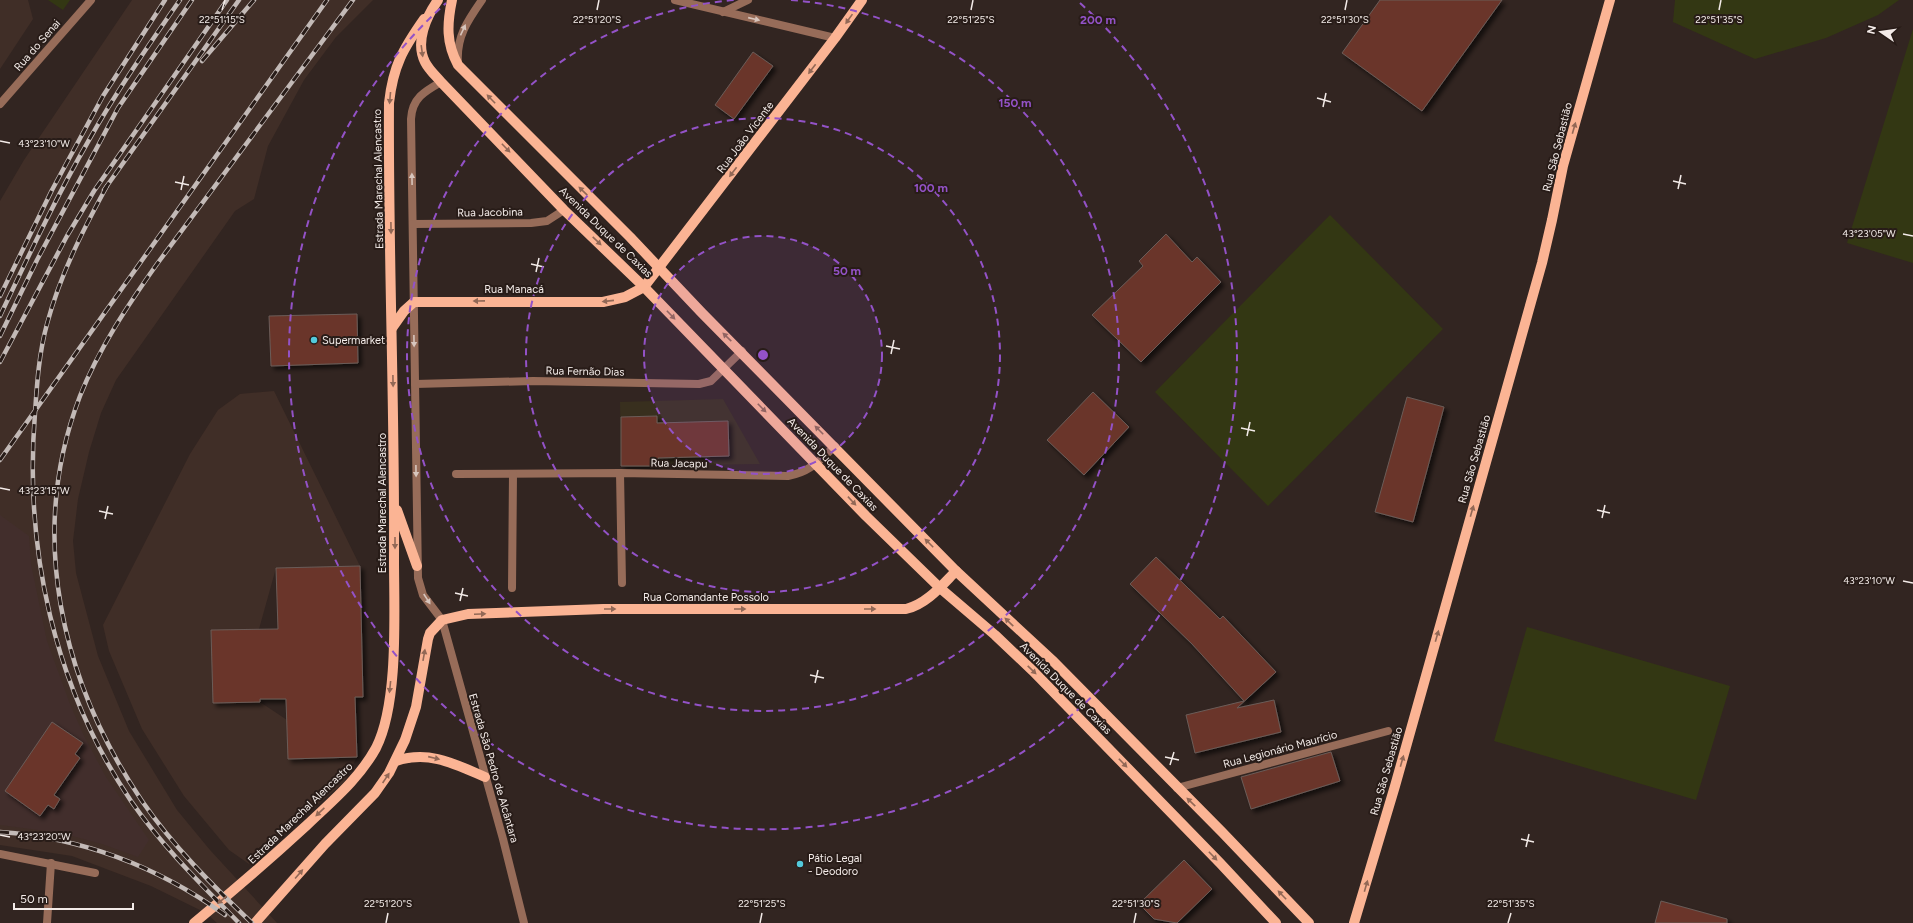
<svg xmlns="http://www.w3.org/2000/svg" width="1913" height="923" viewBox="0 0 1913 923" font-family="Figtree,sans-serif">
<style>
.built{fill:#402e27}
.industrial{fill:#422e2c}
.education{fill:#382f1e}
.green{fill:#333713}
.building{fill:#6a3629;stroke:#6b5c58;filter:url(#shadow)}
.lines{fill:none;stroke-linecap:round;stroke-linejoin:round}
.street{stroke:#976c59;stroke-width:8}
.primary{stroke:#fbb494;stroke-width:10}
.rail-casing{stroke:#c3bab7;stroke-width:4.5}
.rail{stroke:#281c18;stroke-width:3;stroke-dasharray:9;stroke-linecap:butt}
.oneway{fill:#d7c5bd}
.oneway2{fill:#926856}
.ticks{fill:none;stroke:#f3ebe8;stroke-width:1.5}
.ring{fill:none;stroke:#9352c7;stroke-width:2;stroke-dasharray:7 5}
.poi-dot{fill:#53cadc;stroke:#281c18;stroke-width:1.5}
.labels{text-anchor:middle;stroke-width:4;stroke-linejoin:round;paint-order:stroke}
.street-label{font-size:11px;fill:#f3ebe8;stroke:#281c18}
.poi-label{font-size:11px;fill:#f3ebe8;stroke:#281c18;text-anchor:start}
.ticks-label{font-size:10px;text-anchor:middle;fill:#f3ebe8;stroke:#281c18;stroke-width:4;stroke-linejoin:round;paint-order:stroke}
.centre{fill:#9352c7;stroke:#281c18;stroke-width:2}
.ring-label{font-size:12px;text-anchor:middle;font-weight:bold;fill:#9352c7;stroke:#281c18;stroke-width:4;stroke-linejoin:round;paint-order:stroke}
</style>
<defs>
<filter id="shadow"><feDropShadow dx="3.5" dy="3.5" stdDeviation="2" flood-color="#0009"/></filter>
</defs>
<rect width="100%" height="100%" fill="#322521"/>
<g class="built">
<path d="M0 0H28L33 19 0 69Z"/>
<path d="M132 0H373L336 37 304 80 268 146 254 199 235 211 116 380 101 413 89 452 78 499 73 541 76 573 98 656 129 731 177 810 210 850 277 923H217L206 913 151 886 72 856 0 845V201L24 160Z"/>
<path d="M274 391 360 566 276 568 259 629 211 631 260 702 287 720 357 757 344 782 249 864 229 850 184 796 142 729 109 651 103 625 190 454 218 410 240 394Z"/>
</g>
<path class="industrial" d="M0 515 29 536 31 564 47 641 70 704 84 736 106 777 149 840 138 857 102 844 61 833 0 825Z"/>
<path class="education" d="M723 399 760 464 621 466 620 402Z"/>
<g class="green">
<path d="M48 0H70L63 10Z"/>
<path d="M1675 0H1899L1878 15 1826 38 1755 59 1673 22Z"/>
<path d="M1913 29V263L1847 243Z"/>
<path d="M1330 215 1443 329 1268 506 1155 392Z"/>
<path d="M1527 627 1730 686 1696 800 1494 741Z"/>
</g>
<g class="building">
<path d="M1380 0H1502L1422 111 1342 53Z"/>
<path d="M753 52 773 66 734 119 715 105Z"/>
<path d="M1166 234 1192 262 1197 257 1221 282 1141 362 1092 315 1143 266 1139 261Z"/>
<path d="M357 314 358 363 271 366 269 316Z"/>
<path d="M1093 392 1129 427 1084 475 1047 440Z"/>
<path d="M1407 397 1444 407 1413 522 1375 512Z"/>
<path d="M657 416V423L728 421 729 456 658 458V466H621V417Z"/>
<path d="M1156 557 1220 619 1223 616 1276 672 1237 708 1274 700 1281 732 1195 753 1186 715 1244 701 1192 644 1130 584Z"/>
<path d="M360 566 363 697H355L357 757 288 759 286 699H260V702L213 703 211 630 278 629 276 568Z"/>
<path d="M52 722 83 743 75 754 80 758 54 795 60 799 54 809 48 805 40 816 5 791Z"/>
<path d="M1331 752 1340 781 1251 809 1241 777Z"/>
<path d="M1184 860 1212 889 1177 923 1154 919 1139 904Z"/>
<path d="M1661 901 1727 919V923H1655Z"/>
</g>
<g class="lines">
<g class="street">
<path d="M675 0 835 38"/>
<path d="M723 12 748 0"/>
<path d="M458 63C456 37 468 20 482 0"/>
<path d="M441 82C425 91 412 98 411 119L418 578 423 595 442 620 503 839 524 923"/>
<path d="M0 104 91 0"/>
<path d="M413 224 531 223 547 221 564 210"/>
<path d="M415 384 533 381 699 384 711 381 742 351"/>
<path d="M620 473 622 583"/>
<path d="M456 474 620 473 788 476C810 472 819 461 835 446"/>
<path d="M512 588 513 474"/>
<path d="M1177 788 1388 731"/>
<path d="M0 854 95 873"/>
<path d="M47 923 51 863"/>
</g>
<g class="primary">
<path d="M438 0C426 17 415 42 425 62 429 70 436 76 441 82L564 210 644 287 866 516 940 588 995 635 1033 671 1220 863 1276 923"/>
<path d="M452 0C447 24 446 43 458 65L630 237 702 313 956 571 1054 662 1222 832 1309 923"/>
<path d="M392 328 404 311 414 302H603L625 297 644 287 835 38 862 0"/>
<path d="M397 510 417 566"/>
<path d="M396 761C429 750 455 764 485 777"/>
<path d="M194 923C233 891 270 859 307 825 332 801 359 779 376 748 399 703 394 611 394 560 395 408 388 255 389 103 393 66 403 49 424 19"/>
<path d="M255 923 325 844 375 793 389 773 405 740 416 707 428 639 430 633 442 620 468 614 603 609H906C927 604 942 585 956 571"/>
<path d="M1354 923 1395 786 1542 263 1552 220 1563 166 1610 0"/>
</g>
<g class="rail-casing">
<g id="rail">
<path d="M202 61 254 0"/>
<path d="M107 186C83 230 60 275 47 324 39 353 37 383 35 413 24 549 54 687 131 801 162 846 201 884 239 923"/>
<path d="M104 190 239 0"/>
<path d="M0 296 52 190 103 96 165 0"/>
<path d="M0 316C28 257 56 197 89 140 116 92 148 46 180 0"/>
<path d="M0 336 37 260 118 108 192 0"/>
<path d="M0 362 67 236 94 191 227 0"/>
<path d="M0 460 327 0"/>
<path d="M0 832C83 838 157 866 225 915"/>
<path d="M252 923C212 885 173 846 142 801 61 681 27 534 80 396 99 348 128 305 157 264L353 0"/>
</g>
</g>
<use href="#rail" class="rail"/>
</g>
<defs><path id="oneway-solid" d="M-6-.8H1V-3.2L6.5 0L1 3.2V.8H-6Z"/></defs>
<g class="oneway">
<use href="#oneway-solid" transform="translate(754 19) rotate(13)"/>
<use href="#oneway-solid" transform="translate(463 30) rotate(-65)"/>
<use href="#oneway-solid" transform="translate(412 179) rotate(-91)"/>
<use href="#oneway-solid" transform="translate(414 341) rotate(89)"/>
<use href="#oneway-solid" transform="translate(416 471) rotate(89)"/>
<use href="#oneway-solid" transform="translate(427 599) rotate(57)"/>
</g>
<g class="oneway2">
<use href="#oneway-solid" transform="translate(849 19) rotate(125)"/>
<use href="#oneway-solid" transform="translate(422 51) rotate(82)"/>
<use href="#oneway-solid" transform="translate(812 69) rotate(127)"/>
<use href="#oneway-solid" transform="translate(390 98) rotate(95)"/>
<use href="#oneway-solid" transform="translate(491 99) rotate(-134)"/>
<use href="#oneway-solid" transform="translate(1574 128) rotate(-74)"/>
<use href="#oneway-solid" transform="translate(506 148) rotate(46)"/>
<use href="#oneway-solid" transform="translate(733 172) rotate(127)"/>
<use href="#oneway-solid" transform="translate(583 191) rotate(-136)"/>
<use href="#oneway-solid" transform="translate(391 228) rotate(89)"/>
<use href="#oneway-solid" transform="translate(597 241) rotate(44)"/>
<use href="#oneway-solid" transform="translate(479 301) rotate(179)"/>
<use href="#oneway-solid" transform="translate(608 301) rotate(174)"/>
<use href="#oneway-solid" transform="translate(671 315) rotate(46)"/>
<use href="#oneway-solid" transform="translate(727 337) rotate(-136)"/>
<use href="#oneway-solid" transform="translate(393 381) rotate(89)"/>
<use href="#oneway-solid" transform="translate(762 408) rotate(45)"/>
<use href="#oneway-solid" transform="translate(819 430) rotate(-135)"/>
<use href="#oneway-solid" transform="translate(852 501) rotate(47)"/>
<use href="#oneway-solid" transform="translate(1472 511) rotate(-74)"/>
<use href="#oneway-solid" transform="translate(395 543) rotate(90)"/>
<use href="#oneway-solid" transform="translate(929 543) rotate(-135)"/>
<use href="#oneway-solid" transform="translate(610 609)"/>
<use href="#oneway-solid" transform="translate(740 609)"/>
<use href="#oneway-solid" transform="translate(870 609)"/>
<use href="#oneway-solid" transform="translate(480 614) rotate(-2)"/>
<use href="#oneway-solid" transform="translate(1009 622) rotate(-136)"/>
<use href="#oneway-solid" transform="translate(1437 636) rotate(-74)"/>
<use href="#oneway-solid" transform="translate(424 655) rotate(-80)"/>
<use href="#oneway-solid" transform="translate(1032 670) rotate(44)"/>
<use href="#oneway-solid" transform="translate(390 687) rotate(96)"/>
<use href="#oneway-solid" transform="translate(434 758) rotate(13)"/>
<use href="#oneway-solid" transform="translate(1402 761) rotate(-74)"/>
<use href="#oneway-solid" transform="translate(1123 763) rotate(46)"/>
<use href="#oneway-solid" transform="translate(386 778) rotate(-56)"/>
<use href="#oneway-solid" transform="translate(1191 802) rotate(-136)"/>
<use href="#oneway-solid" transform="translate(320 812) rotate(137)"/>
<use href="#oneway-solid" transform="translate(1213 856) rotate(46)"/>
<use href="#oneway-solid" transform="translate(299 874) rotate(-49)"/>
<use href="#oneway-solid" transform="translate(1366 886) rotate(-74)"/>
<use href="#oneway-solid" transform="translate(1282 895) rotate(-134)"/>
<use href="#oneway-solid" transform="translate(222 900) rotate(141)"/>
</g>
<path class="ticks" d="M222 10 225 0M597 10 599 0M971 10 973 0M1345 10 1347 0M1719 10 1721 0M1317 98 1331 102M1323 107 1326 93M0 141 10 143M1673 181 1686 184M175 182 189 185M1678 189 1681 175M181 190 184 176M1903 234 1913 236M531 264 544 267M536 272 539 258M886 346 900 349M891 354 894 340M1241 428 1255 431M1247 436 1250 422M0 488 10 490M1597 510 1610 513M99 511 113 514M1602 518 1605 505M105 519 108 506M1903 581 1913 583M455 593 468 596M460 601 463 588M810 675 824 678M815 683 818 670M1165 757 1179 760M1170 765 1174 752M0 835 10 837M1521 839 1534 842M1526 847 1529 834M386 923 388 913M760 923 762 913M1134 923 1136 913M1508 923 1511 913"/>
<circle cx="763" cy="355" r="119" fill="#9352c7" fill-opacity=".12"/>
<g class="ring">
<circle cx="763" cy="355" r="119"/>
<circle cx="763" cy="355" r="237"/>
<path d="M791 0A356 356 0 1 1 735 0"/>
<path d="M1080 3A474 474 0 1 1 446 3"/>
</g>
<g class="poi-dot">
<circle cx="314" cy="340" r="4"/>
<circle cx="800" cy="864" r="4"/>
</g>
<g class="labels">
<g class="street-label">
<text transform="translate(37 45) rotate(-49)" y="4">Rua do Senai</text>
<text transform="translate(745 137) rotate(-53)" y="4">Rua João Vicente</text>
<text transform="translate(1557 147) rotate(-76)" y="4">Rua São Sebastião</text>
<text transform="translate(378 179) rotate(-91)" y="4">Estrada Marechal Alencastro</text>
<text transform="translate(490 212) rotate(-1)" y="4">Rua Jacobina</text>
<text transform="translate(606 232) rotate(44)" y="4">Avenida Duque de Caxias</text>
<text x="514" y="293">Rua Manacá</text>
<text transform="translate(585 371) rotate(1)" y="4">Rua Fernão Dias</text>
<text transform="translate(1474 459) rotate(-74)" y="4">Rua São Sebastião</text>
<text transform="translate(679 463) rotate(1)" y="4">Rua Jacapu</text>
<text transform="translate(833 464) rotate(46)" y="4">Avenida Duque de Caxias</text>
<text transform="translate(382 503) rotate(-90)" y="4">Estrada Marechal Alencastro</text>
<text x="706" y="601">Rua Comandante Possolo</text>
<text transform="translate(1066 688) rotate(45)" y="4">Avenida Duque de Caxias</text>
<text transform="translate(1280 749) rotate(-15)" y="4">Rua Legionário Maurício</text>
<text transform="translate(494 768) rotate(74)" y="4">Estrada São Pedro de Alcântara</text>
<text transform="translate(1386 771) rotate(-74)" y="4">Rua São Sebastião</text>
<text transform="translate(300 813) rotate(-44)" y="4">Estrada Marechal Alencastro</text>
</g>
<g class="poi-label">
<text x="322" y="344">Supermarket</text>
<text x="808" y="862">Pátio Legal<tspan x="808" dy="13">- Deodoro</tspan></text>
</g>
</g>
<g class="ticks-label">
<text x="222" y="23">22°51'15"S</text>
<text x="597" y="23">22°51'20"S</text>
<text x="971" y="23">22°51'25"S</text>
<text x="1345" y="23">22°51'30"S</text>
<text x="1719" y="23">22°51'35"S</text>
<text x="44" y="147">43°23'10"W</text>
<text x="1869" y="237">43°23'05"W</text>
<text x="44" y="494">43°23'15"W</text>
<text x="1869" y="584">43°23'10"W</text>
<text x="44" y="840">43°23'20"W</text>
<text x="388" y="907">22°51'20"S</text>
<text x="762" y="907">22°51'25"S</text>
<text x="1136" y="907">22°51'30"S</text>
<text x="1511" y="907">22°51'35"S</text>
</g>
<circle cx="763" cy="355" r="6" class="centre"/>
<g class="ring-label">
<text x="1098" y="24">200 m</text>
<text x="1015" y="107">150 m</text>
<text x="931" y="192">100 m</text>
<text x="847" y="275">50 m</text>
</g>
<g transform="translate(1881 32) rotate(283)" stroke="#281c18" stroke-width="3" paint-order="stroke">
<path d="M0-3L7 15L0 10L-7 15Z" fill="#f3ebe8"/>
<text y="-6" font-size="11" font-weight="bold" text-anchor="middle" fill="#f3ebe8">N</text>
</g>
<path d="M14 903v6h119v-6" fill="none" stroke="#f3ebe8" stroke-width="2"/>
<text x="20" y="903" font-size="12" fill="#f3ebe8" stroke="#281c18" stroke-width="3" paint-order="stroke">50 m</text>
</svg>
